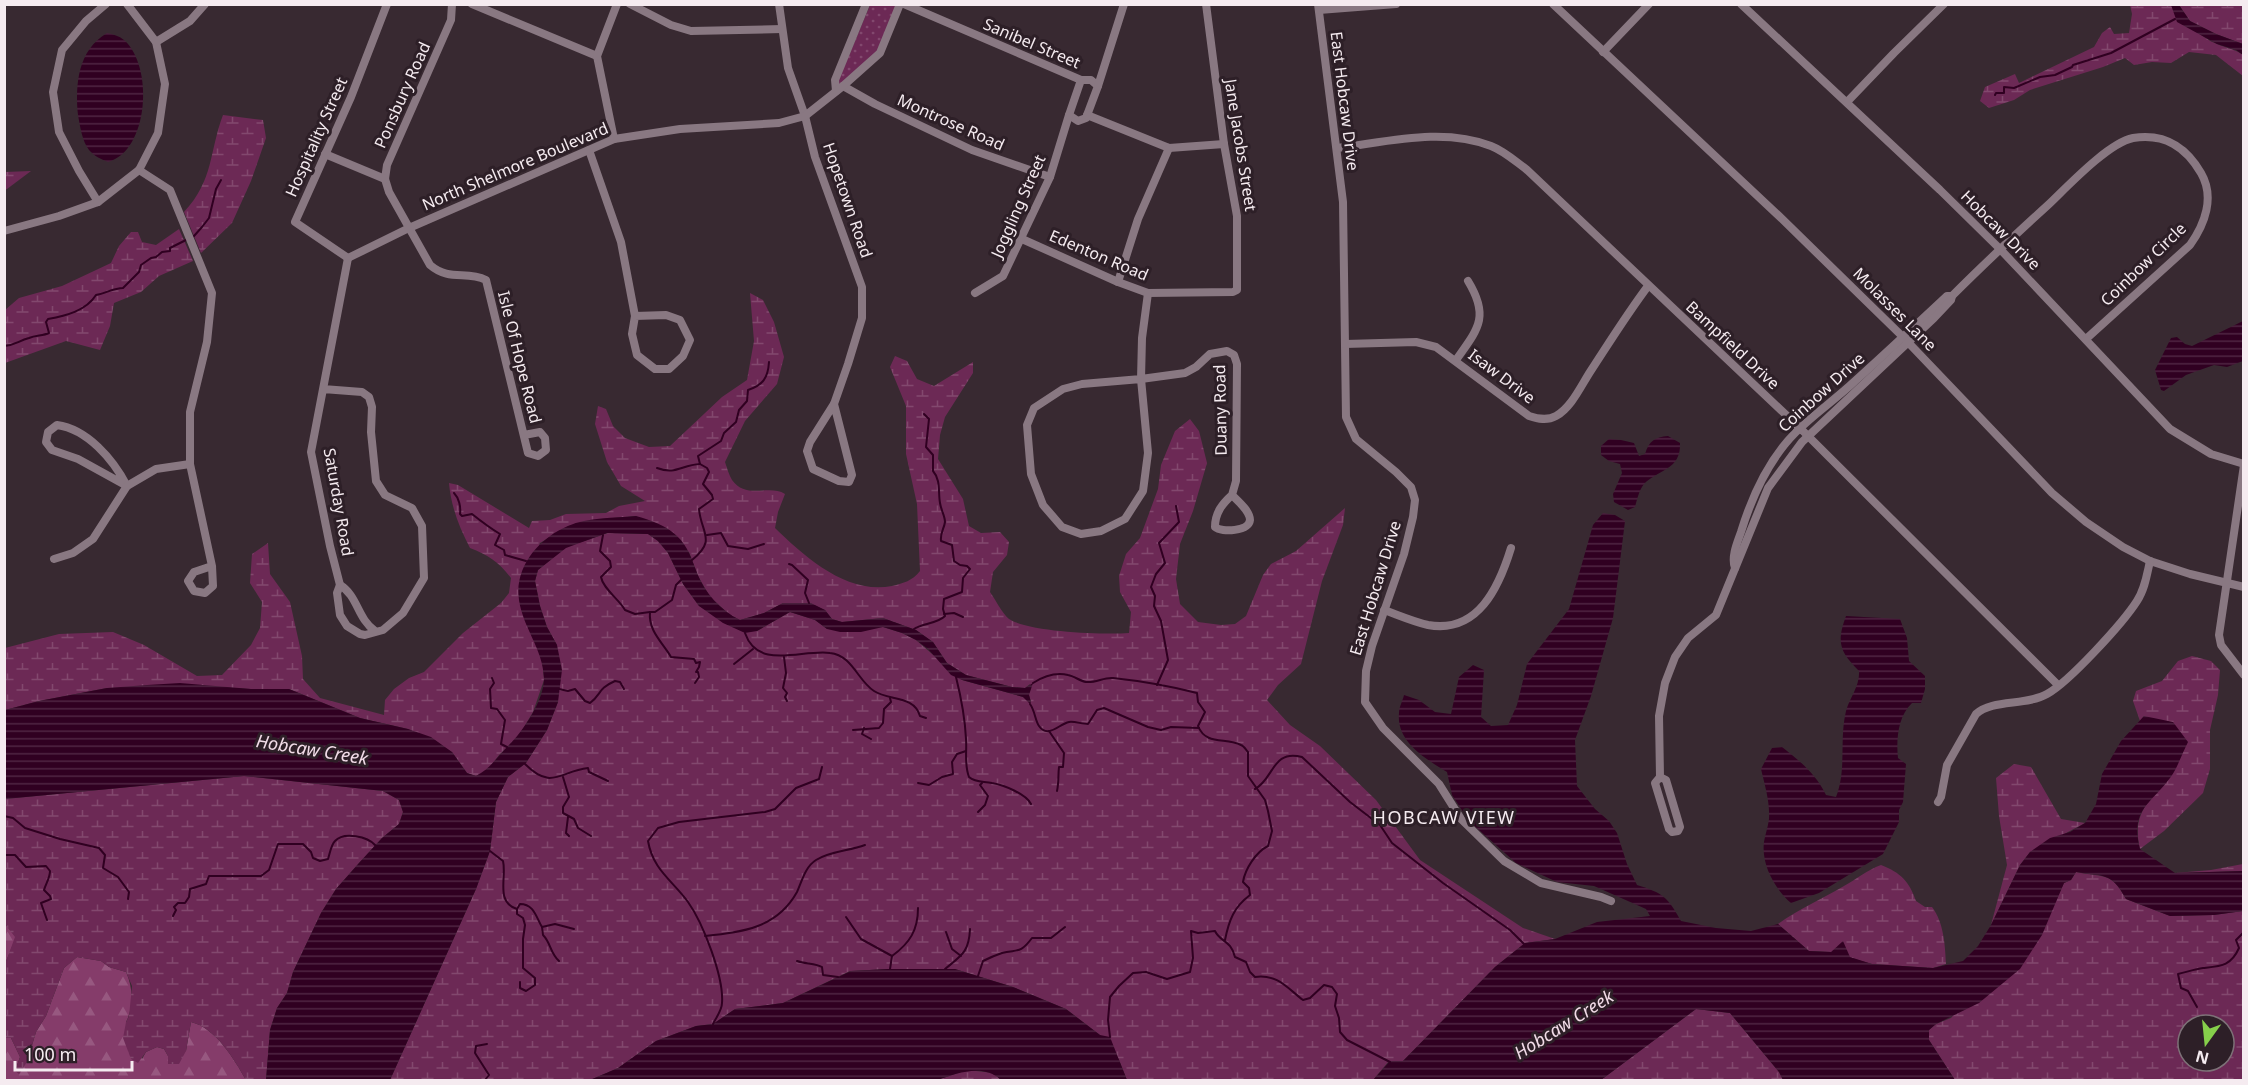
<svg xmlns="http://www.w3.org/2000/svg" width="2248" height="1085" viewBox="0 0 2248 1085" font-family="'Noto Sans',sans-serif">
<style>
.grass{fill:url(#grass-dots)}
.forest{fill:url(#forest-firs)}
.wetland{fill:url(#wetland-marsh);fill-rule:evenodd}
.water{fill:url(#water-rules)}
.lines{fill:none;stroke-linecap:round;stroke-linejoin:round}
.stream{stroke:#300021;stroke-width:2}
.minor{stroke:#897882;stroke-width:8}
.labels{text-anchor:middle;stroke-width:6;stroke-linejoin:round;paint-order:stroke}
.street-label{font-size:16px;fill:#f5ebf0;stroke:#2d1f27}
.water-label{font-size:18px;font-style:italic;fill:#f2dce8;stroke:#2d1f27}
.neighbourhood-label{font-size:18px;letter-spacing:1.5px;fill:#f5ebf0;stroke:#2d1f27}
</style>
<defs>
<pattern id="grass-dots" width="8" height="8" patternUnits="userSpaceOnUse" patternTransform="scale(1.5)"><rect width="8" height="8" fill="#6c2955"/><path d="M2 2h.1M6 6h.1" fill="none" stroke="#82486e" stroke-width="1.8" stroke-linecap="round"/></pattern>
<pattern id="forest-firs" width="22" height="20" patternUnits="userSpaceOnUse" patternTransform="scale(1.5)"><rect width="22" height="20" fill="#853c6a"/><path d="M5 1l3.5 6h-7zM16 11l3.5 6h-7z" fill="#975880"/></pattern>
<pattern id="wetland-marsh" width="20" height="14" patternUnits="userSpaceOnUse" patternTransform="scale(1.5)"><rect width="20" height="14" fill="#6c2955"/><path d="M1 5h8M5 5V1M11 12h8M15 12V8" fill="none" stroke="#82486e"/></pattern>
<pattern id="water-rules" width="6" height="5" patternUnits="userSpaceOnUse" patternTransform="scale(1.5)"><rect width="6" height="5" fill="#300021"/><path d="M0 2.5h6" fill="none" stroke="#4f2542"/></pattern>
</defs>
<rect width="100%" height="100%" fill="#382931"/>
<path class="grass" d="M870 5H897L878 52 839 85V79Z"/>
<g class="forest">
<path d="M5 924 16 937 5 964Z"/>
<path d="M77 957 101 961 109 967 126 972C133 987 134 1007 126 1022L142 1059 146 1052 157 1047 164 1049 168 1056 186 1051 191 1022C216 1028 234 1059 246 1080H5V1038H11L20 1057 15 1071 27 1062 36 1032 46 1016 64 968Z"/>
</g>
<g class="wetland">
<path d="M2130 5H2171C2178 17 2203 39 2217 44 2226 48 2235 49 2243 55V76L2216 55 2189 52 2171 63 2152 62 2134 65 2125 58 2103 67 2030 90 2014 100 1989 108 1980 101 1985 87 2015 74 2019 83 2094 47 2102 33 2110 27 2114 34 2129 33 2132 14Z"/>
<path d="M2179 5H2243V44L2216 34 2190 21Z"/>
<path d="M223 115 263 120 266 138 251 181 232 223 201 253 184 212C214 180 209 152 223 115Z"/>
<path d="M31 171 7 189 5 190V172Z"/>
<path d="M179 229 193 261 159 276 141 292 114 303 110 326 100 350 66 341 5 363V310L19 298 62 286 111 263 119 246 131 232H138L142 242 156 245Z"/>
<path d="M750 293 763 300 774 322 784 357 777 384 745 421 725 462C727 468 729 475 732 480 746 500 769 484 785 494L778 512 775 528C805 557 847 595 892 586 904 583 912 581 920 571L917 504 906 454V406L890 367 895 356 907 361 917 379 934 386 973 362V373L945 417 940 435 938 459 963 499 969 526 981 533 1000 532 1009 542 1007 555 993 572 990 592C995 599 1002 613 1009 619 1029 632 1104 635 1129 633L1131 612 1120 592 1119 576 1126 554 1140 538 1158 489 1161 465 1175 431 1190 419 1199 431 1207 463 1193 511 1180 544 1176 579 1180 604 1198 622 1221 625 1235 624 1246 616 1263 575 1271 564 1296 551 1345 508 1343 525 1322 581 1301 664 1278 685 1267 700 1290 725 1320 746 1376 800 1420 860 1523 928 1555 939 1525 943 1495 967 1403 1061H1389L1373 1080H1127L1119 1060 1100 1035 1066 1009 1013 987 955 969H888L850 971 783 1003 735 1009 713 1024 696 1026 656 1041 618 1068 590 1080H390L476 889 490 851 496 802 508 777 526 763 547 730 558 702 557 645 547 627 540 606 535 581 538 570 566 547 608 533 648 534 658 541 668 553 683 584 699 606 757 631 790 612 815 620 827 629 883 627 902 633 916 640 962 680 1023 697 1031 702 1029 695 1030 684 1025 688 1012 687 966 675 947 663 933 642 916 630 883 618 842 622 832 619 825 610 811 604 799 603H783L764 613 740 620 730 615 710 597 698 576 689 552 636 516 601 519 568 526 540 543 519 600 542 657 544 680 533 712 518 737 499 755 487 771 476 776 467 773 452 752 408 729 360 718 289 689H251L217 687 107 688 39 701 5 710V648L59 634 113 632 144 645 197 676 222 675 251 645 260 628 262 602 250 583 252 554 268 543 270 574 290 602 302 656 303 679 320 698 384 715 385 700 394 689 409 678 424 672 463 633 501 603 509 593 511 578C499 562 488 555 470 548 459 527 451 506 449 483L458 485 529 528 532 521 550 520 566 514 606 513 619 506 645 501 621 486 607 462 595 424 598 406 606 409 613 426 625 438 649 447 670 446 722 397 747 380 754 341Z"/>
<path d="M2192 656 2211 661 2220 670 2218 695 2210 730V769L2203 793 2164 831 2140 849C2131 812 2151 799 2173 773L2144 716 2140 721 2133 701 2136 691 2162 681 2178 661Z"/>
<path d="M2014 764 2031 767 2061 819 2085 823 2030 852 2020 865 1991 925 2007 865 1999 816 1996 778Z"/>
<path d="M244 776 383 791 399 800 403 812 399 824 382 838 359 863 336 889 321 913 293 972 287 993 277 1008 270 1030 266 1080H246C234 1059 216 1028 191 1022L186 1051 179 1064H168V1056L164 1049 157 1047 146 1052 138 1063 131 1059 123 1038 126 1022 129 1016 132 986 126 972 109 967 101 961 77 957 64 968 46 1016 36 1032 27 1062 19 1074 15 1071 20 1057 11 1038H5V964L15 937 5 924V799Z"/>
<path d="M2243 864V871L2175 873 2211 870Z"/>
<path d="M1881 865C1901 873 1909 881 1916 901L1925 907H1932C1944 923 1945 945 1946 964L1933 968 1872 964 1831 952 1809 951 1778 924C1799 909 1822 899 1844 886 1857 879 1867 870 1881 865Z"/>
<path d="M2076 872C2104 878 2111 871 2126 899L2170 916 2214 915 2243 911V1080H1955L1929 1040V1030L1936 1024 1951 1018 2057 898 2064 883 2071 880ZM2188 1025H2224V1061H2188Z"/>
<path d="M1696 1009 1730 1013 1779 1072 1783 1080H1601Z"/>
<path d="M967 1070 994 1073 1001 1080H937Z"/>
</g>
<g class="water">
<path d="M2171 5H2179L2190 21 2216 34 2243 44V55L2236 50 2217 44 2177 22Z"/>
<path d="M107 33C113 34 119 36 124 40 154 66 149 151 108 162 101 159 94 156 89 150 82 141 80 126 78 115 75 84 78 50 107 33Z"/>
<path d="M2243 321V361L2227 367 2214 365 2186 375 2164 391 2161 390 2155 370 2171 338 2177 337 2185 344 2192 346Z"/>
<path d="M1668 436 1680 443C1681 470 1659 469 1644 484 1639 490 1637 500 1635 507L1628 510 1614 502 1613 494 1622 473 1620 464 1609 461 1601 455V446L1609 439 1621 440 1634 443 1639 456 1645 454C1649 441 1655 437 1668 436Z"/>
<path d="M1603 513 1615 515 1625 521 1613 618 1591 696 1575 740 1577 786 1595 809 1609 821 1617 833 1627 864 1637 885C1663 893 1668 897 1681 921L1716 928 1751 931 1778 924 1809 951 1831 952 1843 941 1850 957 1872 964 1933 968 1963 961 1978 946 1991 925 2020 865 2030 852 2050 838 2070 832 2085 823 2096 804 2102 774 2121 741 2144 716 2173 722 2188 742C2183 752 2179 763 2174 772 2155 803 2129 806 2140 849L2175 873 2243 871V911L2214 915 2170 916 2126 899C2111 871 2103 877 2076 872L2071 880 2064 883 2042 935 2020 969 1979 1003 1936 1024 1929 1030V1040L1955 1080H1783L1779 1072 1730 1013 1696 1009 1601 1080H1373L1390 1061H1403L1495 967 1525 943 1555 939 1597 922 1650 916 1646 909 1594 886 1557 882 1516 863 1469 821 1452 795 1447 772C1426 759 1396 742 1399 713 1399 707 1403 700 1404 695L1419 700 1435 712 1451 714 1459 677 1473 665 1484 670 1481 717 1491 726 1508 725 1517 705 1527 664 1569 609 1593 525Z"/>
<path d="M636 516C650 520 666 525 677 536 688 546 692 560 697 573 705 593 720 610 740 620L764 613 783 603H811L825 610 832 619 842 622 883 618 916 630 933 642 947 663 966 675 1012 687 1025 688 1033 683 1029 695 1031 702 1030 704 1023 697 962 680 951 675 928 649 916 640 902 633 883 627 861 632H840L827 629 815 620 790 612 757 631 745 633 723 623 699 606 683 584 668 553 658 541 648 534 607 533 566 548 538 570 535 581 540 606 547 627 557 645 562 670 558 702 547 730 526 763 508 777 496 802 490 851 476 889 390 1080H266L270 1030 277 1008 287 993 293 972 321 913 336 889 359 863 382 838 399 824 403 812 399 800 383 791 244 776 5 799V710L39 701 107 688 147 685 180 683 251 689H289L360 718 408 729 431 737 452 752 467 773 476 776C490 769 498 756 509 745 524 730 544 700 544 678 543 649 523 628 519 600 514 567 539 538 568 526 588 517 614 518 636 516Z"/>
<path d="M1846 616 1900 619 1907 638 1909 661 1925 676V689L1921 703H1912C1898 716 1896 740 1898 758L1906 764 1903 802 1899 810V822L1883 854 1819 893 1791 903C1775 889 1761 865 1764 842 1765 835 1768 827 1769 819 1770 802 1765 786 1761 769L1772 748 1782 747C1800 761 1816 774 1826 795L1836 797C1847 769 1839 740 1846 711 1850 697 1860 686 1859 671 1840 652 1836 643 1846 616Z"/>
<path d="M888 969H955L1013 987 1066 1009 1100 1035 1110 1037 1127 1080H1001C983 1063 958 1073 937 1080H590L618 1068 656 1041 696 1026 713 1024 735 1009 783 1003 851 971Z"/>
</g>
<g class="lines">
<g class="stream">
<path d="M1995 95 1996 93H2004V87L2014 88 2040 77 2055 75 2072 67 2073 65 2111 53 2175 19"/>
<path d="M4 346C16 345 18 341 29 338 36 335 43 336 49 333L46 322 48 319C65 316 86 311 96 295 106 293 114 288 123 288L139 272 141 265 151 258 156 257 162 252 170 251V248L194 236 202 227 209 218 216 189 221 180"/>
<path d="M657 468C676 475 681 465 700 464"/>
<path d="M454 493C459 498 461 507 460 514L462 516 472 514C482 522 490 528 500 534L495 545 504 550 505 555 526 561"/>
<path d="M603 535 600 551 610 561 611 567 601 577C603 589 619 599 625 610L635 614 650 612"/>
<path d="M707 535 721 533 728 546 748 549 764 544"/>
<path d="M692 560C717 540 701 533 699 509L713 499 712 495 703 484 709 472 707 468 700 464 698 456 721 441 724 433 736 422 739 410 747 401 748 390C763 385 768 378 769 362"/>
<path d="M789 564 792 565 808 580 805 593 809 603"/>
<path d="M681 580 676 585 672 600 655 612H650C648 631 663 643 671 657L694 659 696 663 700 662 699 667 696 672H698L699 677 695 683"/>
<path d="M944 614 954 613 963 617"/>
<path d="M914 629C923 623 937 624 945 616L943 609 944 599 962 592 963 578 970 569 967 566 960 565 954 561 952 545 941 541C940 533 944 529 945 522 945 516 941 510 940 503 938 492 941 480 933 471V455L926 447 929 419 924 414"/>
<path d="M745 633C758 671 802 649 830 653 852 655 858 681 874 691 889 701 914 695 920 716L926 718"/>
<path d="M784 657 786 673 783 688 787 693 785 697 787 701"/>
<path d="M734 664 753 649"/>
<path d="M956 677C961 697 965 718 966 739 967 752 964 764 969 777 976 783 984 781 992 783 1004 785 1026 794 1031 804"/>
<path d="M492 678 494 683 490 689 491 708 497 709 505 720 501 744 507 747"/>
<path d="M1033 683C1044 676 1055 672 1068 675 1074 676 1080 681 1086 682 1096 683 1104 677 1113 678 1141 681 1170 686 1197 693L1198 702 1205 712 1198 726C1206 746 1226 737 1241 745 1244 746 1246 750 1248 752V776L1265 800 1268 811 1272 831 1268 846C1256 852 1245 869 1243 882L1249 888 1250 895C1234 907 1229 920 1225 940"/>
<path d="M1157 685 1168 660 1161 621 1154 606 1155 596 1151 587 1156 574 1165 563 1159 543 1179 522 1176 506"/>
<path d="M559 689 568 691 575 689 585 701 590 703C602 694 597 689 615 681L620 682 624 689"/>
<path d="M1030 704C1035 711 1035 720 1039 726 1048 739 1059 724 1069 722 1074 721 1082 724 1088 724L1097 710 1104 708 1148 727 1161 730 1171 727 1199 728"/>
<path d="M864 728 862 734 871 739"/>
<path d="M853 730 879 728 883 723 884 709 891 702 890 698"/>
<path d="M1049 731 1064 753 1063 767H1059C1058 775 1059 782 1057 791"/>
<path d="M525 764C552 791 560 771 588 768L589 772 608 781"/>
<path d="M563 777 569 797 563 807V813L574 819 578 828 591 836"/>
<path d="M918 783 929 785 942 777 953 774 952 762 957 754 966 751"/>
<path d="M1255 789C1274 779 1272 749 1302 757L1350 802 1380 825 1392 843 1443 883 1510 930 1526 946"/>
<path d="M978 812 985 805 988 796 980 785 982 783"/>
<path d="M4 816 13 818 25 828 60 839 99 848 105 855 103 868 118 877 129 892 128 899"/>
<path d="M568 817 566 833 569 836"/>
<path d="M490 851 503 861C507 877 495 902 517 909V914L523 918 525 925 523 939V968L535 978V985L526 991 520 988V982"/>
<path d="M4 855H15L26 867 46 866 50 871C50 878 46 883 44 890L50 896 51 899 41 903 47 920"/>
<path d="M517 909 520 904C534 904 536 917 542 927L555 924 574 929"/>
<path d="M173 916 176 910 174 907 178 903H185L189 897 190 889 206 884 209 876H261L269 870 278 844H303L311 852 313 858 320 861 328 859C330 853 331 845 335 841 344 831 368 837 375 845"/>
<path d="M846 917 861 939 892 956 890 969"/>
<path d="M542 927 543 935C551 943 550 953 559 961"/>
<path d="M946 932 952 949 961 956"/>
<path d="M705 936C743 932 777 928 797 892 802 881 805 867 816 860 830 851 849 851 865 845"/>
<path d="M892 956C910 943 918 930 918 908"/>
<path d="M797 961C805 964 816 963 822 967L823 975 838 977"/>
<path d="M945 969C962 955 969 952 970 929"/>
<path d="M978 976 983 961C989 958 996 955 1002 953 1018 949 1020 954 1032 938H1051L1065 927"/>
<path d="M2197 1007 2188 991 2181 988 2178 974C2187 972 2195 969 2203 968 2221 966 2231 966 2239 948L2236 940 2244 932"/>
<path d="M713 1024C716 1018 722 1010 722 1003 724 977 703 923 688 902 672 880 653 870 648 841L658 828 679 822 765 812 775 809 796 788 819 779 822 767"/>
<path d="M1110 1037 1108 1020 1110 997 1119 986 1133 973 1146 972 1167 979 1190 972 1193 958 1191 931 1198 933 1215 931C1220 942 1231 940 1235 957L1246 962 1250 972 1255 977C1278 974 1287 988 1303 1000L1310 998 1324 985 1332 987 1337 994 1335 1006 1339 1018 1340 1032 1347 1040 1390 1062"/>
<path d="M485 1080 489 1075 475 1053 476 1046 487 1044"/>
</g>
<g class="minor">
<path d="M452 4 451 20 387 165 385 179 389 192 430 265C450 282 466 270 486 280L528 453 538 456 546 450 545 438 540 432 524 435"/>
<path d="M472 4 597 56"/>
<path d="M630 4 671 25 691 31 782 29"/>
<path d="M779 4 788 68 805 116 815 157 862 287V318L848 364 834 404 810 442 807 451 813 469 839 481 849 482 852 475 834 404"/>
<path d="M904 4 1081 80"/>
<path d="M1318 4 1343 202 1346 417 1356 439 1396 472 1411 487 1415 500 1413 517 1404 554 1372 646 1366 671 1365 702 1383 728 1439 784 1461 819 1504 861 1541 883 1601 897 1611 901"/>
<path d="M1553 4 1779 216 1903 337 2052 493 2086 522 2123 547 2150 561 2190 574 2244 587"/>
<path d="M1741 4 1940 190 2000 249 2170 429 2211 454 2244 464"/>
<path d="M1319 10 1396 4"/>
<path d="M156 42 190 21 205 4"/>
<path d="M1603 52 1649 4"/>
<path d="M1081 80H1091L1098 86 1086 118 1078 121 1069 115Z"/>
<path d="M843 86 875 104 972 150 1050 177"/>
<path d="M1098 86 1124 4"/>
<path d="M836 91 835 80 866 4"/>
<path d="M1847 102 1894 53 1944 4"/>
<path d="M1087 115 1169 148 1224 144"/>
<path d="M614 139 597 56 617 4"/>
<path d="M1337 148C1387 142 1443 127 1491 146 1504 151 1515 161 1526 169L1803 431 2058 685"/>
<path d="M589 150 621 242 635 316 632 334 637 355 655 369H669L683 356 690 340 680 320 666 315 635 316"/>
<path d="M325 154 385 179"/>
<path d="M139 170 170 190 212 293 207 342 190 412V464L212 566 213 586 205 593 194 591 188 581 194 572 212 566"/>
<path d="M98 202 79 171 59 132 53 92 62 50 86 21 106 4"/>
<path d="M4 231 59 216 98 202 139 170 158 133 165 84 156 42 127 4"/>
<path d="M1022 239 1118 282 1148 293 1233 292 1237 290V216L1224 144 1206 4"/>
<path d="M348 258 409 228 614 139 680 129 779 123 805 116 843 86 880 53 900 4"/>
<path d="M348 258 295 222 351 97 387 4"/>
<path d="M1118 282 1138 219 1169 148"/>
<path d="M975 293 1003 276 1050 177 1069 115"/>
<path d="M1148 293 1142 338 1141 379 1148 453 1143 491 1125 519 1101 531 1081 534 1062 527 1043 505 1031 474 1027 425 1034 408 1063 389 1082 384 1141 379 1185 373 1196 367 1210 354 1227 351 1234 355 1237 364 1236 481 1232 495C1238 501 1250 511 1250 520 1249 531 1222 533 1215 527 1215 513 1222 504 1232 495"/>
<path d="M1345 344 1416 342 1436 347 1529 416C1538 419 1547 421 1556 416 1571 408 1581 386 1590 372 1609 343 1627 314 1648 286"/>
<path d="M1456 360C1478 329 1490 317 1468 281"/>
<path d="M323 389 362 392 369 397 372 407 371 432 376 481 385 495 412 508 422 526 424 578 403 613 383 630 365 635 360 634 347 626 340 615 337 593 340 585 330 546 311 452 348 258"/>
<path d="M57 425C87 429 113 459 127 486L78 459 52 450 46 442 48 432Z"/>
<path d="M2244 465 2219 635 2221 645 2244 675"/>
<path d="M54 559 73 553 93 539 127 486 156 469 190 464"/>
<path d="M1735 568C1731 557 1737 543 1741 532 1752 496 1769 459 1796 432 1814 414 1836 399 1855 381 1886 353 1916 325 1947 296H1952C1983 265 2015 235 2048 205 2067 187 2108 143 2133 138 2165 133 2186 147 2201 173 2215 197 2205 224 2190 245L2086 339"/>
<path d="M340 585C358 596 357 618 375 631"/>
<path d="M1384 610C1398 615 1414 622 1428 625 1478 634 1499 587 1511 548"/>
<path d="M1660 777 1666 780 1680 827 1678 831 1672 832 1669 829 1655 783 1660 777 1659 716 1665 683 1675 657 1688 638 1716 615 1768 488 1802 442 1934 318 1951 300 1952 296"/>
<path d="M1938 802 1941 797 1947 765 1976 714C1992 699 2026 706 2047 694 2069 682 2123 623 2137 601 2145 589 2147 574 2150 561"/>
</g>
</g>
<g class="labels">
<g class="street-label">
<text transform="translate(1032 43) rotate(23)" y="6">Sanibel Street</text>
<text transform="translate(402 95) rotate(-66)" y="6">Ponsbury Road</text>
<text transform="translate(1345 101) rotate(83)" y="6">East Hobcaw Drive</text>
<text transform="translate(951 122) rotate(24)" y="6">Montrose Road</text>
<text transform="translate(316 137) rotate(-66)" y="6">Hospitality Street</text>
<text transform="translate(1241 145) rotate(81)" y="6">Jane Jacobs Street</text>
<text transform="translate(515 166) rotate(-23)" y="6">North Shelmore Boulevard</text>
<text transform="translate(848 200) rotate(71)" y="6">Hopetown Road</text>
<text transform="translate(1018 206) rotate(-66)" y="6">Joggling Street</text>
<text transform="translate(2001 230) rotate(45)" y="6">Hobcaw Drive</text>
<text transform="translate(1099 255) rotate(23)" y="6">Edenton Road</text>
<text transform="translate(2143 264) rotate(-44)" y="6">Coinbow Circle</text>
<text transform="translate(1895 309) rotate(45)" y="6">Molasses Lane</text>
<text transform="translate(1733 345) rotate(43)" y="6">Bampfield Drive</text>
<text transform="translate(520 357) rotate(76)" y="6">Isle Of Hope Road</text>
<text transform="translate(1502 376) rotate(37)" y="6">Isaw Drive</text>
<text transform="translate(1821 392) rotate(-42)" y="6">Coinbow Drive</text>
<text transform="translate(1220 410) rotate(-91)" y="6">Duany Road</text>
<text transform="translate(339 502) rotate(80)" y="6">Saturday Road</text>
<text transform="translate(1375 588) rotate(-73)" y="6">East Hobcaw Drive</text>
</g>
<g class="water-label">
<text transform="translate(312 750) rotate(9)" y="6">Hobcaw Creek</text>
<text transform="translate(1564 1025) rotate(-32)" y="6">Hobcaw Creek</text>
</g>
<g class="neighbourhood-label">
<text x="1444" y="824">HOBCAW VIEW</text>
</g>
</g>
<rect width="2248" height="1085" fill="none" stroke="#f5ebf0" stroke-width="12"/>
<g transform="translate(2206 1043) rotate(195)"><circle r="28" fill="#2d1f27" stroke="#7d7177" stroke-width="1.5"/>
<path d="M0-4.5L10 22L0 15L-10 22Z" fill="#86cf4b"/>
<text y="-9" font-size="16" font-weight="bold" text-anchor="middle" fill="#f5ebf0">N</text>
</g>
<path d="M15 1061v9h117v-9" fill="none" stroke="#f5ebf0" stroke-width="3"/>
<text x="24" y="1061" font-size="18" fill="#f5ebf0" stroke="#2d1f27" stroke-width="4.5" paint-order="stroke">100 m</text>
</svg>
